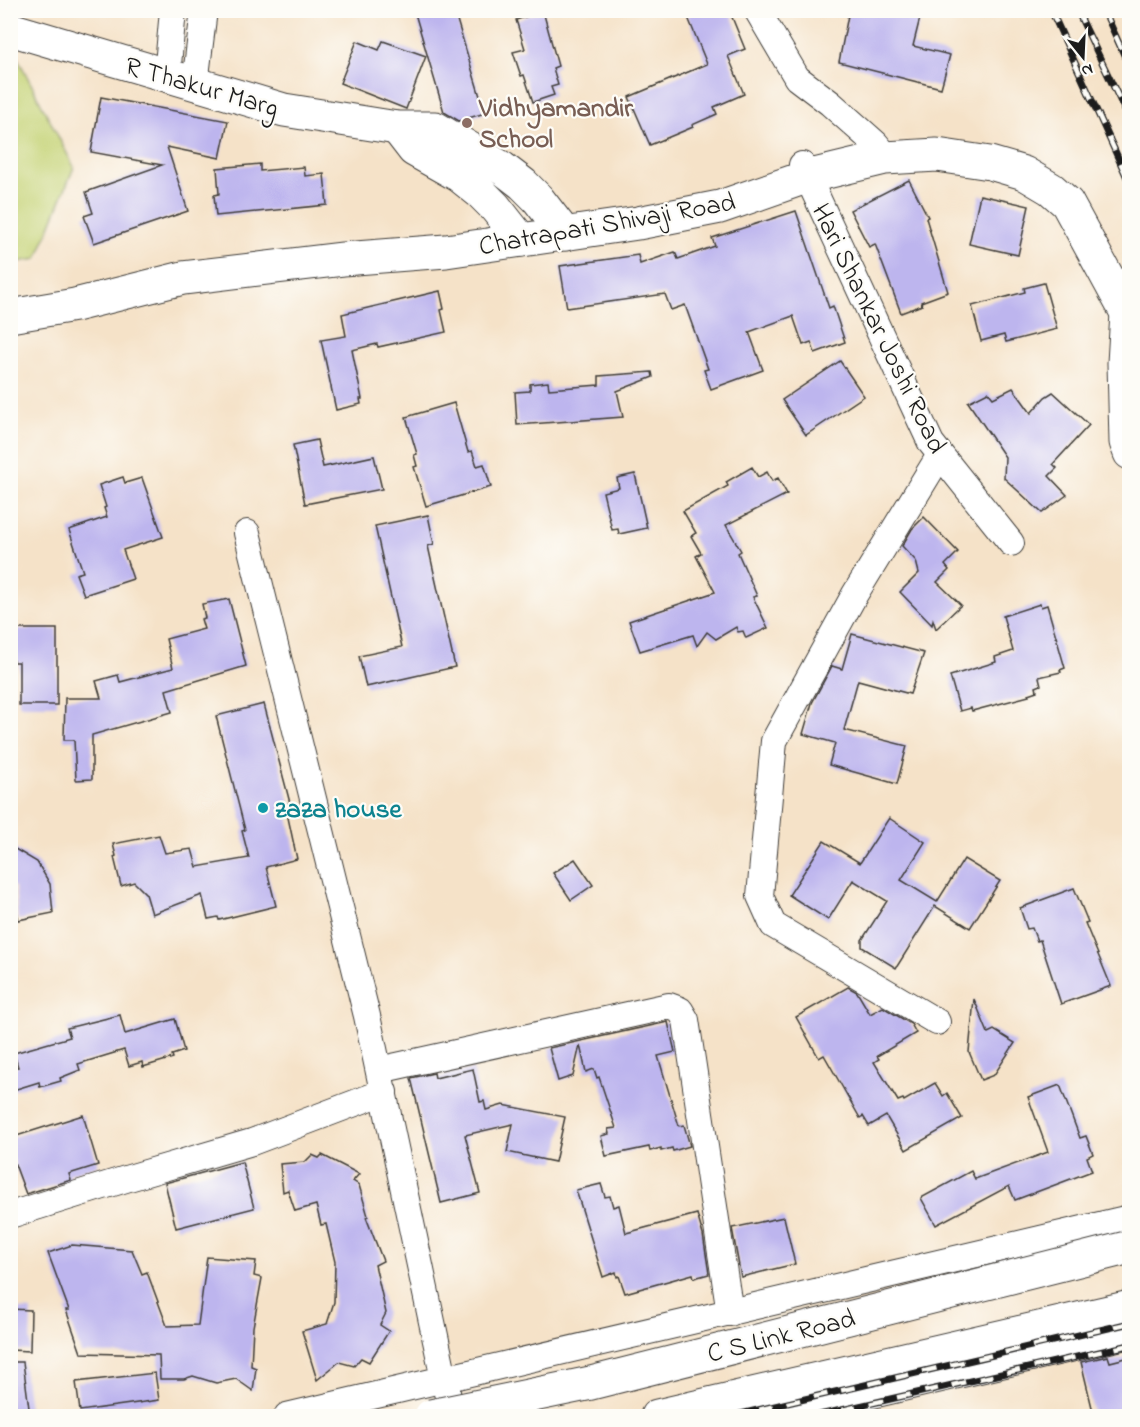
<svg xmlns="http://www.w3.org/2000/svg" width="1140" height="1427" viewBox="0 0 1140 1427" font-family="'Indie Flower',sans-serif">
<style>
.green{fill:#c5d376;stroke:#707849;stroke-width:1.5}
.building{fill:#bdb5ee}
.lines{fill:none;stroke-linecap:round;stroke-linejoin:round}
.street-casing{stroke:#3d3a36;stroke-width:28}
.secondary-casing{stroke:#3d3a36;stroke-width:35}
.primary-casing{stroke:#3d3a36;stroke-width:35}
.street{stroke:#fff;stroke-width:26}
.secondary{stroke:#fff;stroke-width:33}
.primary{stroke:#fff;stroke-width:33}
.rail-casing{stroke:#1c1c1c;stroke-width:7}
.rail{stroke:#fdfcf7;stroke-width:4.5;stroke-dasharray:14;stroke-linecap:butt}
.primary-bridge-casing{stroke:#3d3a36;stroke-width:35;stroke-linecap:butt}
.primary-bridge{stroke:#fff;stroke-width:33}
.education-dot{fill:#8d6e63;stroke:#fdfcf7;stroke-width:2}
.culture-dot{fill:#0f9aa8;stroke:#fdfcf7;stroke-width:2}
.labels{text-anchor:middle;stroke-width:4.5;stroke-linejoin:round;paint-order:stroke}
.street-label{font-size:27px;fill:#1c1c1c;stroke:#fdfcf7}
.education-label{font-size:27px;font-weight:bold;fill:#785e54;stroke:#fdfcf7;text-anchor:start}
.culture-label{font-size:27px;font-weight:bold;fill:#0d838f;stroke:#fdfcf7;text-anchor:start}
</style>
<rect width="100%" height="100%" fill="#fdfcf7"/>
<filter id="ink" filterUnits="userSpaceOnUse"><feTurbulence type="fractalNoise" baseFrequency=".0167" numOctaves="2"/><feDisplacementMap in="SourceGraphic" scale="12" xChannelSelector="R" yChannelSelector="G"/><feConvolveMatrix kernelMatrix="1 2 1 2 8 2 1 2 1" color-interpolation-filters="sRGB"/></filter>
<filter id="wash" filterUnits="userSpaceOnUse"><feTurbulence type="fractalNoise" baseFrequency=".008" numOctaves="4" result="noise"/><feDisplacementMap in="SourceGraphic" scale="24" xChannelSelector="R" yChannelSelector="G"/><feGaussianBlur stdDeviation="1.35" result="paint"/><feColorMatrix in="noise" values="0 0 0 0 0 0 0 0 0 0 0 0 0 0 0 0 0 1.4 0 .05"/><feComposite in="paint" operator="in"/></filter>
<g filter="url(#wash)">
<rect width="100%" height="100%" fill="#f5e2c8"/>
<path class="green" d="M11 50 14 51 74 167 37 259 11 263Z"/>
<g id="blocks">
<g class="building">
<path d="M414 10H454L485 113 459 121 444 112Z"/>
<path d="M698 10H729L745 49 728 56 744 94 714 107 717 114 692 125 693 127 650 145 629 97 707 64 687 15Z"/>
<path d="M849 10H922L913 46 950 55 941 88 839 62Z"/>
<path d="M543 11 558 66 553 68 558 85 551 87 554 95 533 102 524 75 521 76 513 52 525 49 516 20Z"/>
<path d="M357 41 379 50 383 41 426 56 406 109 340 83Z"/>
<path d="M101 97 228 121 220 158 167 147 188 211 94 243 84 216 93 213 86 192 162 165 91 152Z"/>
<path d="M260 164V171L304 167 305 176 324 174 327 205 216 216 214 195 219 194 217 168Z"/>
<path d="M909 180 928 217 926 218 948 292 921 302 922 305 901 313 875 244 869 247 850 210Z"/>
<path d="M980 195 1029 206 1018 255 969 244Z"/>
<path d="M796 211 829 308 833 306 845 342 815 353 811 342 803 345 793 316 749 332 763 370 711 389 704 370 708 369 685 305 671 310 665 294 567 308 560 266 638 255 640 264 675 252 678 259 715 246 712 238Z"/>
<path d="M1044 283 1057 329 1006 342 1004 335 981 341 972 306 1025 292 1024 288Z"/>
<path d="M440 291 444 309 441 310 446 332 378 347 377 344 352 350 362 399H360L361 404 336 410 321 340 346 336 342 314Z"/>
<path d="M840 361 864 396 806 435 782 400Z"/>
<path d="M652 372 653 377 617 391 623 417 517 425 515 392 530 391V384L548 382 549 389 599 385V376Z"/>
<path d="M1013 388 1031 413 1045 397 1053 392 1089 425 1053 464 1057 468 1049 476 1067 495 1042 513 1004 478 1005 457 968 402 988 392 993 398Z"/>
<path d="M454 403 468 452 472 451 477 466 484 464 491 487 426 506 414 467 417 466 414 455 417 454 406 417Z"/>
<path d="M317 440 323 467 374 456 382 489 305 504 293 445Z"/>
<path d="M752 467 758 477 767 472 772 481 778 478 787 494 726 525 741 551 738 553 757 596 753 597 768 628 746 638 743 631 738 632 736 627 716 639 707 632 697 646 693 635 640 651 629 621 715 592 696 556 701 553 691 536 696 533 683 511 728 486 726 482Z"/>
<path d="M635 474 647 528 619 534 618 529 612 530 603 492 619 488 617 478Z"/>
<path d="M123 477 125 483 142 478 163 537 123 550 133 579 84 595 76 574 83 572 69 530 107 517 104 508 106 507 99 485Z"/>
<path d="M428 515 434 544 428 546 455 667 366 687 359 656 402 647 375 526Z"/>
<path d="M924 517 958 552 945 565 949 570 937 582 961 605 936 629 933 620 932 625 900 592 919 573 916 561 902 546 912 529Z"/>
<path d="M229 599 246 666 166 690 172 712 92 735V779L76 780 74 740H64L65 698H101L96 681 118 675 120 682 173 668 166 639 204 629 201 619 205 618 202 604Z"/>
<path d="M1040 604 1041 607 1047 605 1065 668 1060 670 1061 672 1039 677 1041 685 1036 687 1037 691 1028 694 1029 696 972 711 971 708 960 711 950 676 996 662 995 657 1013 651 1003 616Z"/>
<path d="M13 629H57V705H19V662H13Z"/>
<path d="M852 634 924 653 910 694 858 680 844 730 907 746 897 784 829 765 835 743 803 734 812 703 832 666 842 669Z"/>
<path d="M264 704 290 803 286 804 287 813 297 859 266 867 276 906 219 920 218 917 208 919 202 895 152 914 146 894 134 882 121 886 114 857 116 856 113 844 159 835 165 853 192 849 197 867 249 858 242 831 245 830 216 716Z"/>
<path d="M889 818 925 842 901 880 937 902 964 859 1000 881 970 928 935 906 896 968 862 947V940L887 901 853 880 828 920 789 895 824 841 860 863Z"/>
<path d="M10 846 37 862 50 884 53 913 18 920 15 887 10 884Z"/>
<path d="M575 859 593 885 571 900 553 873Z"/>
<path d="M1074 888 1088 922 1085 923 1111 986 1061 1004 1040 940 1037 941 1032 928 1027 929 1020 908Z"/>
<path d="M848 987 857 992 870 1014 883 1007 911 1024 916 1033 877 1056 879 1059 874 1062 898 1101 903 1099 904 1101 935 1083 943 1096 947 1093 962 1118 906 1150 886 1116 869 1126 863 1116 860 1118 824 1055 819 1058 796 1017Z"/>
<path d="M974 999 988 1033 994 1030 1015 1043 994 1075 981 1080 969 1052Z"/>
<path d="M120 1015 125 1034 175 1019 184 1051 172 1055 173 1058 143 1067 142 1062 129 1066 124 1050 78 1064 80 1070 60 1078 61 1081 40 1087 39 1082 10 1091V1068L18 1067 14 1053 70 1037 67 1028Z"/>
<path d="M668 1022 675 1052 658 1056 679 1126 684 1125 690 1146 673 1151 672 1148 661 1151V1148L650 1151 649 1147 606 1156 601 1136 609 1134 608 1129 616 1128 599 1077 597 1078 594 1069 586 1072 580 1045 573 1076 558 1081 549 1048Z"/>
<path d="M473 1069 480 1102 484 1101 486 1110 503 1105 565 1117 555 1162 507 1152 513 1124 465 1135 480 1193 441 1203 411 1078 434 1073 435 1078Z"/>
<path d="M1060 1085 1080 1138 1086 1136 1093 1154 1087 1157 1092 1171 1015 1200 1009 1186 936 1225 921 1198 971 1171 975 1179 1048 1152 1028 1097Z"/>
<path d="M83 1115 98 1165 69 1174 71 1180 26 1194 10 1151V1138Z"/>
<path d="M312 1155 319 1158 322 1155 359 1174 353 1181 359 1185 368 1216 366 1217 383 1261 375 1265 386 1313 380 1325 389 1331 369 1362 361 1358 354 1366 339 1362 317 1380 302 1331 327 1324 334 1302 335 1262 326 1224 321 1225 316 1205 295 1211 288 1190 283 1192 280 1164 305 1162Z"/>
<path d="M242 1162 254 1208 176 1228 165 1183Z"/>
<path d="M601 1184 605 1197 610 1196 613 1207 619 1205 626 1233 697 1214 703 1235 709 1274 694 1278 693 1274 625 1293 619 1276 617 1277 616 1272 603 1277 576 1190Z"/>
<path d="M784 1217 795 1264 741 1277 732 1228Z"/>
<path d="M72 1245 132 1250 142 1274 147 1272 167 1326 198 1325 207 1257 256 1261 254 1276 262 1278 253 1327 251 1366 256 1368 253 1391 236 1379 216 1383 193 1376 184 1379H160L159 1355 81 1353 66 1310H69L48 1253Z"/>
<path d="M10 1309 31 1310 30 1351 10 1350Z"/>
<path d="M1108 1356 1110 1362 1130 1357V1410L1094 1416 1081 1362Z"/>
<path d="M10 1362H23L30 1416H10Z"/>
<path d="M155 1373 159 1400 80 1411 76 1382Z"/>
</g>
</g>
</g>
<g filter="url(#ink)">
<use href="#blocks" fill-opacity="0" stroke="#3d3a36" stroke-width="1.5"/>
<g class="lines">
<g class="street-casing">
<g id="street">
<path d="M757 10 797 78 830 103 876 144 888 158"/>
<path d="M167 76 173 10"/>
<path d="M195 84 204 10"/>
<path d="M802 165 931 443 1011 543"/>
<path d="M247 533 367 1016 452 1416"/>
<path d="M937 1022 773 925 760 896 774 741 855 594 940 455"/>
<path d="M379 1070 669 1006 680 1010 686 1020 730 1313"/>
<path d="M10 1215 129 1178 252 1142 384 1092"/>
<path d="M287 1416 1130 1218"/>
<path d="M782 1416 1130 1335"/>
</g>
</g>
<g class="secondary-casing">
<g id="secondary">
<path d="M10 29 284 110 397 128H435L502 168 523 184 538 199 565 234"/>
<path d="M397 128 414 150 460 176 480 192 495 207 521 240"/>
<path d="M1130 308 1127 313 1124 363 1126 442 1130 453"/>
<path d="M10 316 75 305 183 278 343 259 446 251 638 223 720 207 806 177 885 158 937 155 990 163 1024 173 1051 189 1067 203 1127 313"/>
</g>
</g>
<g class="primary-casing">
<path id="primary" d="M657 1416 1130 1307"/>
</g>
<use href="#street" class="street"/>
<use href="#secondary" class="secondary"/>
<use href="#primary" class="primary"/>
<g class="rail-casing">
<g id="rail">
<path d="M1051 10 1130 184"/>
<path d="M1077 10 1130 121"/>
<path d="M1104 10 1130 68"/>
<path d="M1125 10 1130 20"/>
<path d="M732 1416 1130 1323"/>
<path d="M815 1416 1130 1345"/>
</g>
</g>
<use href="#rail" class="rail"/>
<g class="primary-bridge-casing">
<path id="primary-bridge" d="M431 1416 591 1383 1130 1247"/>
</g>
<use href="#primary-bridge" class="primary-bridge"/>
</g>
</g>
<circle class="education-dot" cx="467" cy="123" r="6"/>
<circle class="culture-dot" cx="263" cy="808" r="6"/>
<g class="labels">
<g class="street-label">
<text transform="translate(202 86) rotate(16)" y="9">R Thakur Marg</text>
<text transform="translate(607 223) rotate(-10)" y="9">Chatrapati Shivaji Road</text>
<text transform="translate(880 328) rotate(64)" y="9">Hari Shankar Joshi Road</text>
<text transform="translate(781 1335) rotate(-14)" y="9">C S Link Road</text>
</g>
<g class="education-label">
<text x="479" y="116">Vidhyamandir<tspan x="479" dy="31">School</tspan></text>
</g>
<g class="culture-label">
<text x="275" y="817">zaza house</text>
</g>
</g>
<rect width="1140" height="1427" fill="none" stroke="#fdfcf7" stroke-width="36"/>
<g transform="translate(1083 57) rotate(162)" stroke="#fdfcf7" stroke-width="4.5" paint-order="stroke">
<path d="M0-4.5L10 22L0 15L-10 22Z" fill="#1c1c1c"/>
<text y="-9" font-size="16" font-weight="bold" text-anchor="middle" fill="#1c1c1c">N</text>
</g>
</svg>
